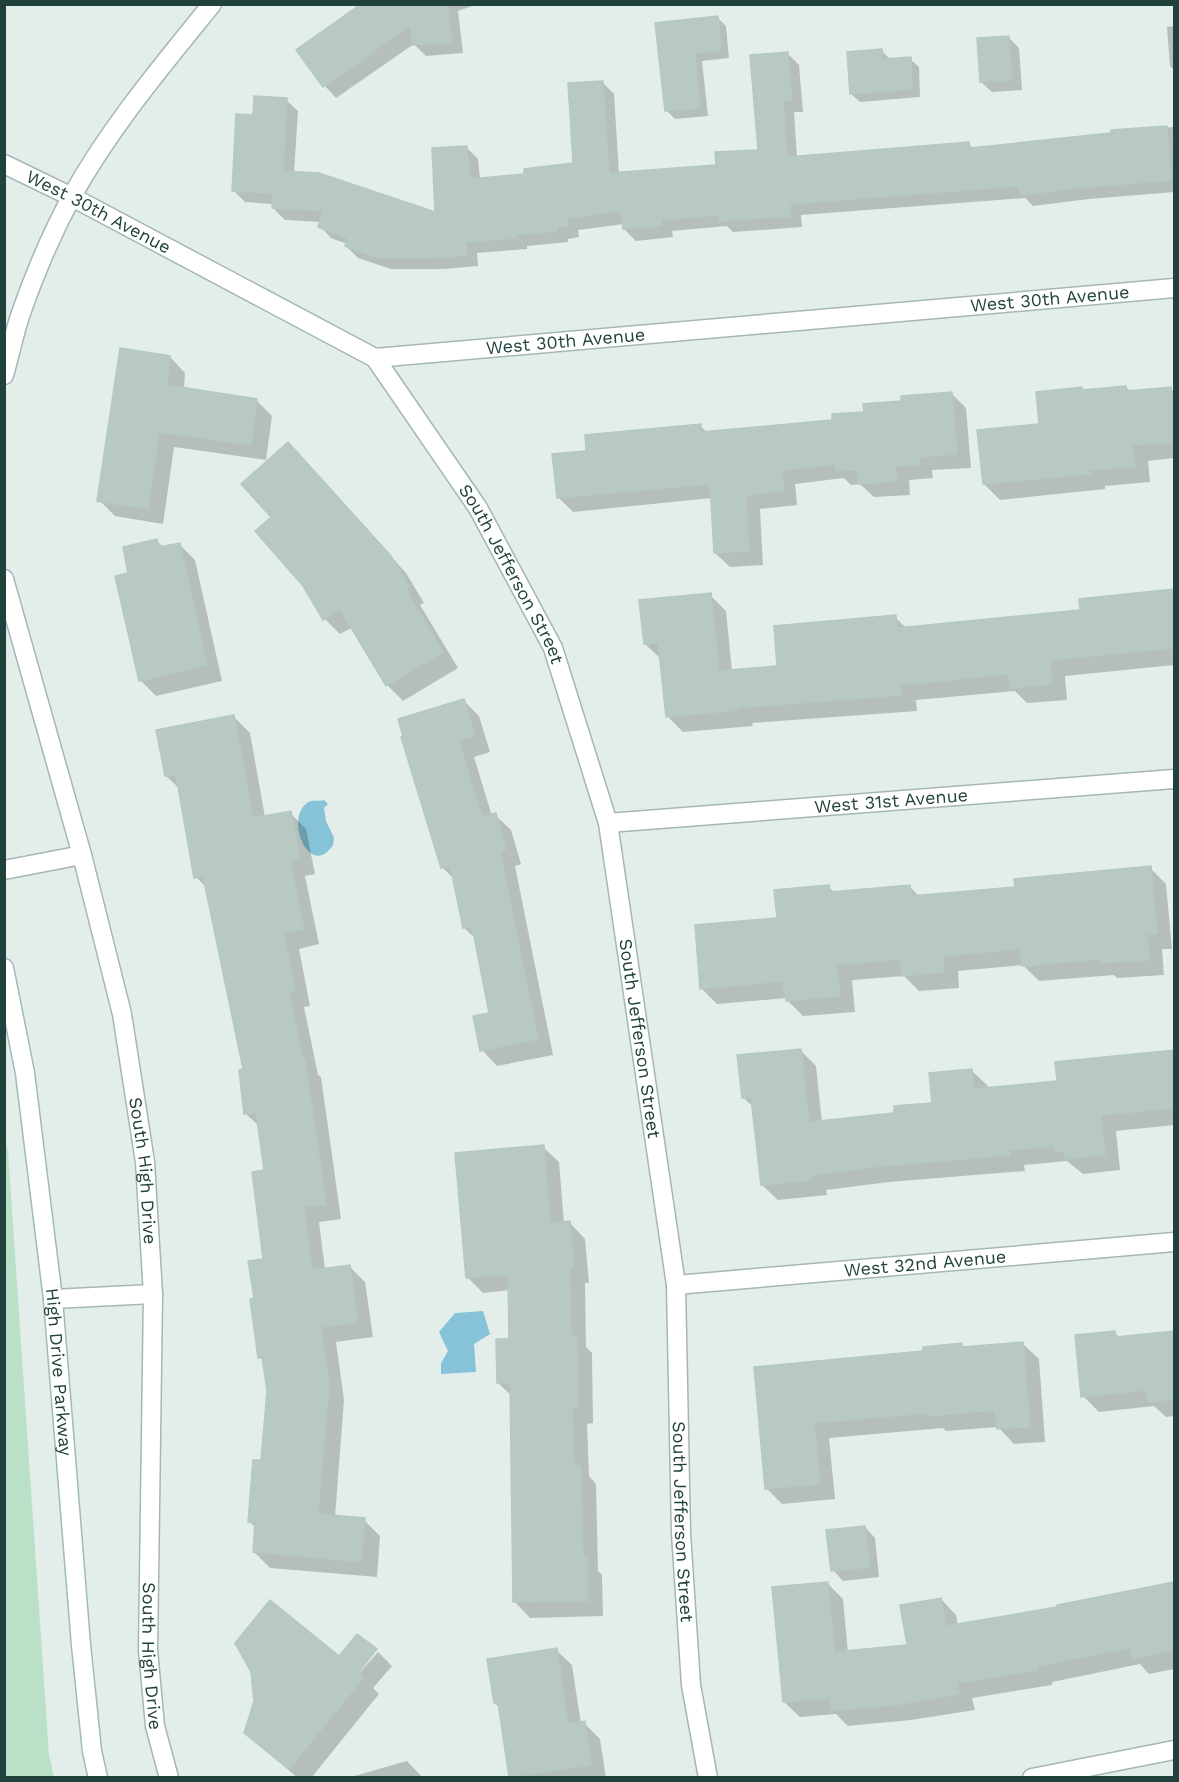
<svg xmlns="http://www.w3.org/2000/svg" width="1179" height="1782" viewBox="0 0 1179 1782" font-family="'Work Sans',sans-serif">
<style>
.green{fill:#bae1c8}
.water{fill:#86c3d8}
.shadow{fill:#0003}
.building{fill:#b8c9c4;stroke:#b5c8c2;stroke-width:1.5}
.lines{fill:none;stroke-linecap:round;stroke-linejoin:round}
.minor-casing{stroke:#a5b7b2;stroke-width:21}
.secondary-casing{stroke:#a0bbb4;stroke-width:21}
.minor{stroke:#fff;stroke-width:18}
.secondary{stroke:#fff;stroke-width:18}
.labels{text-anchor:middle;stroke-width:4.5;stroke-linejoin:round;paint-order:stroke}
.street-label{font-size:18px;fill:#21413c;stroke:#f4faf8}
</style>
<rect width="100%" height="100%" fill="#e3eeea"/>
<path class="green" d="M5 1135 8 1151 49 1755 54 1777H5Z"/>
<g class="water">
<path d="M324 800 328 804 324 808 326 821 334 838 333 845C310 880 284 819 307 803 312 799 318 802 324 800Z"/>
<path d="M483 1311 490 1334 474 1344 476 1372 441 1374V1363L448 1351 439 1332 455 1313Z"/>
</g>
<g class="shadow">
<path d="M363 4H478L458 11 463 53 426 56 414 44 336 98 325 86 299 50Z"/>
<path d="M717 17 726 26 729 58 702 61 708 116 675 119 667 111 657 24Z"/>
<path d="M1174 26V70L1170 66 1167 27Z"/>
<path d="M1008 37 1019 48 1022 90 992 92 981 82Z"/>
<path d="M882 51 891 60 910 59 919 67 920 97 860 102 851 94Z"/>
<path d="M787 53 799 65 803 112H794L797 157 969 144 974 149 1113 134 1112 132 1174 127V192L1089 199 1033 206 1025 198 801 215 802 227 733 232 727 226 672 231 673 237 636 241 624 229V224L578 230 579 237 568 239V242L527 246V249L477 253 478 266 444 269H391L358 258 346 246 347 244 331 238 320 226 321 222 285 220 273 208V204L245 202 233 190 254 117 286 100 298 111 294 173 437 214 467 148 478 159 480 179 526 176 575 164 602 82 614 94 619 174 717 166 760 151Z"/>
<path d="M170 357 185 373 184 389 256 400 272 416 266 460 174 447 163 524 115 516 99 500Z"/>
<path d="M1126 387 1131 392 1171 389 1174 392V458L1148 461 1150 482 1105 486V489L1000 500 984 484 1041 426 1081 389 1084 392Z"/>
<path d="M952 394 966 408 971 468 932 470 933 478 909 480 910 495 874 497 860 484 851 485 844 478 795 484 797 505 760 509 763 565 730 567 715 553 712 498 573 512 558 497 588 452 700 426 708 433 834 421 903 403Z"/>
<path d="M304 460 406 573 424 603 420 605 458 668 403 701 387 685 353 627 340 634 325 619 273 518Z"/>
<path d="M157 541 164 548 179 544 195 560 222 681 156 696 140 680 130 574Z"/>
<path d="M1174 591V669V665L1065 676 1067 700 1027 703 1015 691 916 700 917 711 752 723 753 726 683 732 667 716 662 660 645 644 710 595 726 611 732 671 779 667 895 617 907 629 1082 612 1080 600Z"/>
<path d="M463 700 479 716 490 752 474 757 492 816 495 815 511 830 521 864 515 866 553 1055 497 1066 482 1050 491 1014 476 939 464 928 455 880 442 867Z"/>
<path d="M234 717 250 733 265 817 290 813 306 829 315 874 305 876 319 944 299 949 310 1006 304 1007 318 1075 321 1077 341 1219 319 1222 325 1270 349 1266 365 1282 373 1337 336 1342 344 1400 335 1517 364 1520 380 1536 377 1577 270 1568 254 1552 256 1528 249 1521 262 1462 268 1391 264 1362 260 1357 255 1299 265 1260 266 1171 260 1127 246 1114 245 1070 207 888 196 877 180 789 166 776Z"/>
<path d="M1150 868 1166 884 1172 949H1162L1164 975 1117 978 1114 975 1039 981 1023 965 958 971 959 988 919 991 904 976 852 980 855 1012 803 1016 787 1000V998L717 1004 701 988 779 919 829 887 835 893 909 886 920 897 1017 888Z"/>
<path d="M800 1050 816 1066 822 1123 896 1114 934 1104 972 1071 988 1086V1089L1059 1083 1168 1052 1174 1058V1125L1116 1131 1120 1170 1083 1174 1067 1161 1024 1165 1025 1171 889 1182 826 1190 827 1195 778 1200 762 1185 754 1108 744 1098Z"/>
<path d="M543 1147 559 1162 564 1223H570L585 1239 589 1283H585L586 1347 592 1353 593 1423 587 1424 589 1476 596 1484 598 1571 602 1575 603 1616 530 1618 515 1602 512 1396 498 1383 511 1341 510 1290 483 1293 467 1277Z"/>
<path d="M1174 1332V1416L1166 1417 1154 1406 1099 1412 1083 1396 1115 1333 1120 1338Z"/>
<path d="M1023 1344 1039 1359 1045 1442 1014 1444 998 1427 946 1431 943 1428 829 1438 835 1499 782 1504 766 1488 756 1368 925 1352 961 1345 964 1348Z"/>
<path d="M865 1527 875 1538 879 1577 843 1581 833 1570Z"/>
<path d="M827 1583 843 1599 848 1653 909 1646 941 1599 956 1615 958 1625 1059 1608V1607L1174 1584V1669L1149 1674 1140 1664 1052 1682V1685L972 1698 975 1710 911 1720 848 1726 836 1714 800 1717 784 1702Z"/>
<path d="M357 1636 376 1651H374L353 1676 355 1678 378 1652 392 1666 373 1688 379 1694 311 1778H298L262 1748 246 1732 339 1658Z"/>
<path d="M556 1650 572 1665 581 1724 584 1723 600 1739 606 1778H512L510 1776 500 1708 495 1703Z"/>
<path d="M407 1761 423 1778H347Z"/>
</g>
<g class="building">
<path d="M361 4H447L452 42 413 45 410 26 323 87 296 50Z"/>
<path d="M718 16 721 50 695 53 700 108 665 111 655 23Z"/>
<path d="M1009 36 1012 80 980 82 977 38Z"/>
<path d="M882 49 883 59 911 57 912 89 850 94 847 52Z"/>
<path d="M788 52 792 100 783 101 787 157 969 142 970 148 1111 133V130L1167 126 1171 180 1077 188 1020 195 1019 186 790 204 791 216 719 221V215L661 220 662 226 623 229 621 211 567 218 568 226 557 227V231L516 235V238L466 242 467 255 431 258H378L345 246 347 238 318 227 323 211 272 208 273 193 232 191 236 114 253 115 254 96 287 98 283 171 319 173 435 212 432 148 467 146 470 179 524 174V169L573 163 568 83 603 81 609 173 716 165 715 152 758 150 750 55Z"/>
<path d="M120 348 170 356 167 385 257 399 251 445 159 432 148 509 97 501Z"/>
<path d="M1126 386 1127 391 1171 387 1172 394H1174V442L1132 445 1135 467 1090 470V474L983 484 977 430 1039 424 1036 392 1082 387V390Z"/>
<path d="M952 392 957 454 919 457 920 465 895 466 897 481 858 484 857 470 836 471 835 464 782 470 784 491 746 495 749 551 714 553 710 484 557 498 552 454 586 451 585 435 701 424V432L832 420V414L864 412 863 404 901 401V396Z"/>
<path d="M288 442 391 556 409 587 406 589 443 652 386 686 340 609 323 620 303 586 255 531 271 517 241 484Z"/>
<path d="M157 539 159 547 180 543 207 665 139 681 115 576 128 573 123 547Z"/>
<path d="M1174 589V648L1050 660 1052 684 1010 688 1009 674 901 685 902 695 737 708 738 710 666 717 658 643 644 644 639 600 711 593 719 671 777 666 774 626 896 615 897 628 1080 610 1079 599Z"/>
<path d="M464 699 475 736 459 741 482 817 496 813 506 849 500 851 538 1039 480 1051 473 1016 489 1013 472 926 463 928 450 865 441 868 401 737 403 736 398 719Z"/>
<path d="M234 715 253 818 291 811 300 859 290 860 304 929 284 934 295 991 289 992 303 1060H305L326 1204 304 1207 312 1270 350 1265 358 1322 321 1327 329 1384 318 1514 365 1518 361 1562 253 1552 255 1522H248L253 1460H261L267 1391 262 1357 258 1358 250 1299 254 1298 248 1261 263 1259 252 1172 264 1170 256 1113 244 1114 239 1070 243 1069 203 876 194 878 176 775 165 776 156 730Z"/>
<path d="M1151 866 1157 934H1147L1149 960 1100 963V959L1022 966 1020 949 943 956 944 972 902 976 900 959 837 965 840 996 786 1001 783 981 700 989 695 925 777 918 774 890 829 885 830 892 910 885 911 896 1015 887 1014 879Z"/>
<path d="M801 1049 809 1122 894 1113V1106L932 1103 929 1073 972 1069 974 1089 1057 1081 1055 1062 1174 1050V1108L1101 1115 1105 1155 1065 1159 1064 1151H1055V1146L1009 1150 1010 1155 873 1167 811 1175 812 1180 761 1185 751 1098H742L737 1055Z"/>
<path d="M544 1145 550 1223 570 1221 574 1268H570L571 1336H577L578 1408H572L574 1466H581L583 1558H587L588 1601 513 1602 510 1383H497L496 1339H509L508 1274 466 1278 455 1153Z"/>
<path d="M1115 1331 1116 1337 1174 1331V1399L1148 1402 1147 1390 1081 1397 1075 1335Z"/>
<path d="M1023 1342 1030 1427 997 1429 995 1410 929 1416 928 1413 814 1423 820 1484 765 1489 754 1367 923 1351V1347L962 1343V1347Z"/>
<path d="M865 1526 870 1567 831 1571 826 1530Z"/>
<path d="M828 1582 834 1652 907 1645 900 1605 941 1598 946 1626 1057 1607V1605L1174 1582V1650L1132 1659 1130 1648 1037 1666V1670L957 1683 960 1694 895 1705 831 1711 830 1698 783 1702 772 1587Z"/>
<path d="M270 1600 339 1656 357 1634 377 1649 359 1672 364 1677 289 1769 244 1733 254 1701 251 1672 235 1643Z"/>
<path d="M557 1648 568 1724 585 1721 591 1765 509 1777 498 1703H494L487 1659Z"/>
</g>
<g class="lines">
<g class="minor-casing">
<g id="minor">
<path id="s1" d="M4 164 72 197 375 358 1174 288"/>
<path id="s2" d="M375 358 478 508 553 648 608 823 676 1285 681 1533 691 1685 708 1778"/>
<path d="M4 375C10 355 14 333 21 313 35 273 52 233 72 196 111 126 162 66 212 4"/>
<path id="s3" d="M4 579 82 855 122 1014 145 1162 153 1294 148 1650 155 1726 169 1778"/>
<path id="s4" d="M608 823 1174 779"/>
<path d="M4 870 82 855"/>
<path id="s5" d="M676 1285 1174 1242"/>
<path d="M53 1299 153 1294"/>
<path d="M1032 1778 1174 1750"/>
</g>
</g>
<g class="secondary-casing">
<g id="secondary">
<path id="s6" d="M4 968 25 1073 53 1299 81 1645 92 1751 98 1778"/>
</g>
</g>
<use href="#minor" class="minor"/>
<use href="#secondary" class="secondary"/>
</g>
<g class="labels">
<g class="street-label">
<text dy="6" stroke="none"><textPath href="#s1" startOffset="106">West 30th Avenue</textPath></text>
<text dy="6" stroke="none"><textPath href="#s1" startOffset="1096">West 30th Avenue</textPath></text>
<text dy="6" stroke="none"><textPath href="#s1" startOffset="610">West 30th Avenue</textPath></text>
<text dy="6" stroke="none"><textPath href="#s2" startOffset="256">South Jefferson Street</textPath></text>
<text dy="6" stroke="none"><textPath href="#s4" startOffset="284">West 31st Avenue</textPath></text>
<text dy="6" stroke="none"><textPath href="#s2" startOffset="742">South Jefferson Street</textPath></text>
<text dy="6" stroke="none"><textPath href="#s3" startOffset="609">South High Drive</textPath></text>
<text dy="6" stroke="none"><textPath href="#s5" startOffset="250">West 32nd Avenue</textPath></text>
<text dy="6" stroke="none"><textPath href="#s6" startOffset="408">High Drive Parkway</textPath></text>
<text dy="6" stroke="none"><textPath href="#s2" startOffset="1228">South Jefferson Street</textPath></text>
<text dy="6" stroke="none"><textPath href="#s3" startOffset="1095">South High Drive</textPath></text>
</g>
</g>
<rect width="1179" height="1782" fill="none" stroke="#21413c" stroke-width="12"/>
</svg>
